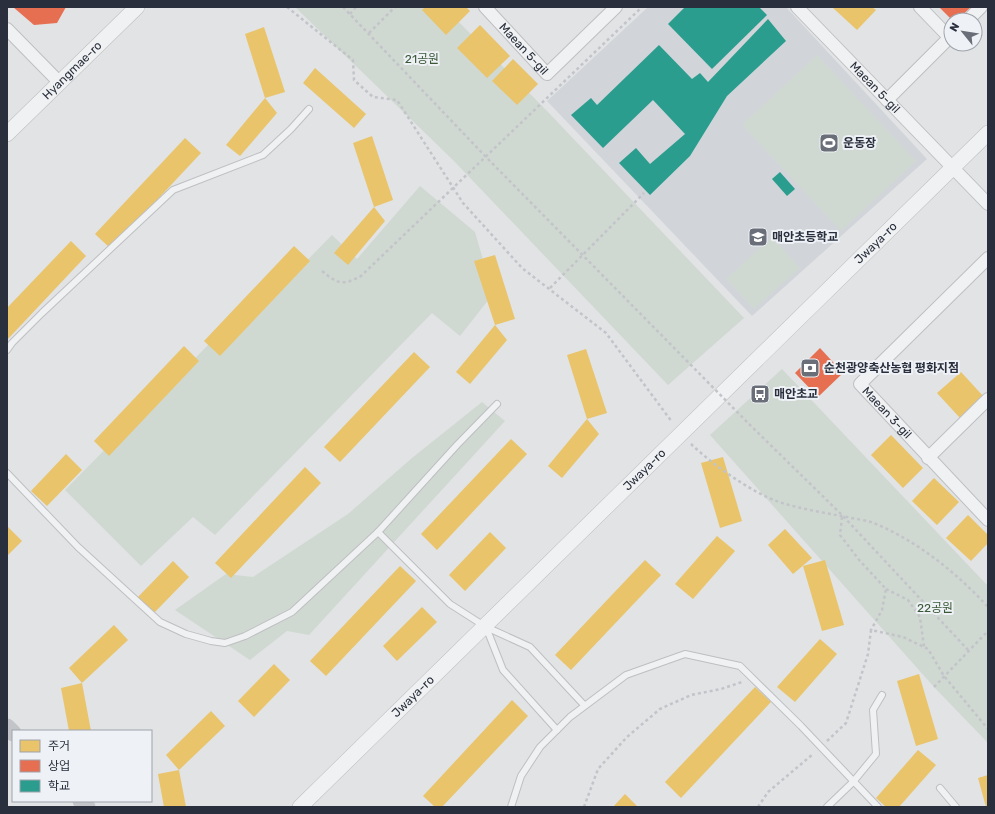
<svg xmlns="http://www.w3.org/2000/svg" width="995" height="814" viewBox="0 0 995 814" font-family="Rubik,'Noto Sans KR',sans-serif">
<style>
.built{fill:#d1d4d9}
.green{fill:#d0d9d1}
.homes{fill:#e9c46a}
.shops{fill:#e76f51}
.schools{fill:#2a9d8f}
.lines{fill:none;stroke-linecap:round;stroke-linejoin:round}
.service-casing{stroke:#bebfc2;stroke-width:8}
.minor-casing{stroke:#bebfc2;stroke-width:14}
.tertiary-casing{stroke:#bebfc2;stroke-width:16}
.path{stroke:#c2c4c9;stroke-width:2.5;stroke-dasharray:3 3;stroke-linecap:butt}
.service{stroke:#f0f1f2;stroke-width:6}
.minor{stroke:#f0f1f2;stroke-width:12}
.tertiary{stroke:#f0f1f2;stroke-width:15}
.secondary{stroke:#c2c4c8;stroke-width:17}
.path-bridge{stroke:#c2c4c9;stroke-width:2.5;stroke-dasharray:3 3;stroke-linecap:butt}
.labels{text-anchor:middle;stroke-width:4;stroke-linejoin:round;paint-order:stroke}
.street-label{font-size:12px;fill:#292f3d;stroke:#eef1f5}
.park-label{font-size:12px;fill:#3b5837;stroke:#eef1f5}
.poi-label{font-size:12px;font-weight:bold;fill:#292f3d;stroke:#eef1f5;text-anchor:start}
</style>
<rect width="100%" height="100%" fill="#e1e3e5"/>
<path class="built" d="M648 7H786L927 159 752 316 547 101Z"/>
<g class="green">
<path d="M295 7H444L547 111 744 318 668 385 453 160Z"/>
<path d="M817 55 916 161 841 231 742 125Z"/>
<path d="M420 186 475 232 493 294 460 336 432 313 215 535 193 517 141 566 65 490 213 340 219 350 332 235 357 259Z"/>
<path d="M772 237 800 268 754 309 726 279Z"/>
<path d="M782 369 988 586V743L934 687 710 435Z"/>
<path d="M482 402 505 421 309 635 287 631 250 660 175 610 226 574 253 577 348 514 412 458Z"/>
</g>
<g class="homes">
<path d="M425 7H466L470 11 446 35 422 10Z"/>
<path d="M832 7H872L876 10 857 30Z"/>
<path d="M480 25 510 56 487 78 457 48Z"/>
<path d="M264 27 285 92 265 98 245 34Z"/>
<path d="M513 59 538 84 517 105 492 81Z"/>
<path d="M315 68 366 114 354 128 303 83Z"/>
<path d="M265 98 277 113 240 156 226 145Z"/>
<path d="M372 136 393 200 374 207 353 143Z"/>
<path d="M185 138 201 153 111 249 95 234Z"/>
<path d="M374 207 385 221 348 265 334 253Z"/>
<path d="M71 241 86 256 7 340V308Z"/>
<path d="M294 246 310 261 220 356 204 341Z"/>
<path d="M495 255 515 319 495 325 474 261Z"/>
<path d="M495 325 507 340 470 384 456 372Z"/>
<path d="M184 346 199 361 109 456 94 441Z"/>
<path d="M586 349 607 413 587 419 567 355Z"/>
<path d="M414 352 430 367 340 462 324 447Z"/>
<path d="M961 372 984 397 960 418 937 393Z"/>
<path d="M587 419 599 434 562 478 548 466Z"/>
<path d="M891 435 923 468 903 488 871 455Z"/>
<path d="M511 439 527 454 437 550 421 534Z"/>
<path d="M66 454 82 470 47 506 31 491Z"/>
<path d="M723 457 742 521 720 528 701 463Z"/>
<path d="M305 467 321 483 231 578 215 563Z"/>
<path d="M934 478 959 502 937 525 912 501Z"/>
<path d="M968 515 988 535V543L971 561 946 538Z"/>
<path d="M7 526 22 541 7 556Z"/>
<path d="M785 529 812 558 793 574 768 545Z"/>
<path d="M490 532 506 548 465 591 449 575Z"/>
<path d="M717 536 735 551 693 599 675 584Z"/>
<path d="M645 560 661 575 571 670 555 655Z"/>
<path d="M825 560 844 625 822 631 803 566Z"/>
<path d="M173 561 189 577 153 614 137 598Z"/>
<path d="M400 566 416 581 326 676 310 661Z"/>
<path d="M422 607 437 622 397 661 383 646Z"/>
<path d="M114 625 128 640 82 683 69 668Z"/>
<path d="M820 639 837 654 795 702 777 687Z"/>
<path d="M274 664 290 680 254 717 238 701Z"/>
<path d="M919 674 938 739 916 746 897 681Z"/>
<path d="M82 683 91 731H69L61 688Z"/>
<path d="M755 687 771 702 681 798 665 782Z"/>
<path d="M512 700 528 716 442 807H435L423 796Z"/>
<path d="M211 711 225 726 179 770 166 755Z"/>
<path d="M918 750 936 765 899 807H886L876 798Z"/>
<path d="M179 770 186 807H164L158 774Z"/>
<path d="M988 775V807H986L978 778Z"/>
<path d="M625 794 638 807H613Z"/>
</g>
<g class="shops">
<path d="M13 7H66L57 23 34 25Z"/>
<path d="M939 7H971L957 20H952Z"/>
<path d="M820 348 843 373 818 397 795 373Z"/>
</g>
<g class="schools">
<path d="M685 7H759L767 15 712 69 668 24Z"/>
<path d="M768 19 786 41 727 96 690 156 650 195 619 163 636 148 650 164 685 134 653 100 603 148 571 115 591 98 597 105 659 45 692 79 700 73 708 82Z"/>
<path d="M780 172 795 189 787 196 772 179Z"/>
</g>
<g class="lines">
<g class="service-casing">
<g id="service">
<path d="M7 350 12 343 42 313 173 190 263 155 291 129 309 109"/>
<path d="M7 473 78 547 160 622 186 634 211 641 225 643 245 636 292 612 378 532 450 604 486 627 530 647 584 705"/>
<path d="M378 532 457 445 497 404"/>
<path d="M486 627 503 670 557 730"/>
<path d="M940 788 956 807"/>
<path d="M511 807 521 776 540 747 570 717 626 675 685 654 740 666 801 726 878 807"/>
<path d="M827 807 853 782 876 754 873 710 882 695"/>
</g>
</g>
<g class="minor-casing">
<g id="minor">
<path id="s1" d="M485 7 547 74 616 7"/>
<path id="s2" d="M797 7 988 204"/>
<path d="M920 7 950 38"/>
<path d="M968 20 981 7"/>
<path d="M7 29 59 82"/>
<path d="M887 100 951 36"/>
<path id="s3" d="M988 258 860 384 988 520"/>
<path d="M928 458 988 399"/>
</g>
</g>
<g class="tertiary-casing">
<g id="tertiary">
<path id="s4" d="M7 134 137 7"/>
<path id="s5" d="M300 807 988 133"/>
</g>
</g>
<g class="path">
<path d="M287 7 353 60 354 80 373 97 397 100 463 203 522 268 606 333 672 422"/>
<path d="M343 7 485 156 686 360"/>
<path d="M350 14 356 7"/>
<path d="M369 33 395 7"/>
<path d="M322 271C338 284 342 286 361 276L642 7"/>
<path d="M550 288 644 193"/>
<path d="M749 424 843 516 969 651"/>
<path d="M691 444C713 465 751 492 779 502 801 509 825 513 847 517 855 519 864 520 871 522 915 539 957 573 988 607"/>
<path d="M842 517 840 535 860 561 886 589 882 610 871 630"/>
<path d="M886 589 908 600 920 617 924 647"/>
<path d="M934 687 988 631"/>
<path d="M827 741 846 723 868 654 871 630 903 637 928 649 944 676 988 729"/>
<path d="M584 807 598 769 627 737 660 709 691 695 721 689 742 682"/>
<path d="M758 807 768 792 813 754"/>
</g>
<use href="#service" class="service"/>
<use href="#minor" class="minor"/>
<use href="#tertiary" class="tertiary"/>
<g class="secondary">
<path d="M7 727 13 733"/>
<path d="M81 801 87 807"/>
</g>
<path class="path-bridge" d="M686 360 749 424"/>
</g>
<defs>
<g id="stadium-square" transform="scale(1)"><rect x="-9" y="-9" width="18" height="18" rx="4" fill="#696e78" stroke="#eef1f5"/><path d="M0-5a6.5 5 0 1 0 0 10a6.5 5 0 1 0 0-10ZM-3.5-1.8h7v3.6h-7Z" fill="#fff"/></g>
<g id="school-square" transform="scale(1)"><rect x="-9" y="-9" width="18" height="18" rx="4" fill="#696e78" stroke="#eef1f5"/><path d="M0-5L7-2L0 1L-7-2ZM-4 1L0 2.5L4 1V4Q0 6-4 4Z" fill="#fff"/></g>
<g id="bank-square" transform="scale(1)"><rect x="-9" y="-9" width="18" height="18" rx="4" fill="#696e78" stroke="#eef1f5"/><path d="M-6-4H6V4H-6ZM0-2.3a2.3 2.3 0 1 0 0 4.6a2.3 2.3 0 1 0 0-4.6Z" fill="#fff"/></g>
<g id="bus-square" transform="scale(1)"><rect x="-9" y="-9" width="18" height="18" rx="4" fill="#696e78" stroke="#eef1f5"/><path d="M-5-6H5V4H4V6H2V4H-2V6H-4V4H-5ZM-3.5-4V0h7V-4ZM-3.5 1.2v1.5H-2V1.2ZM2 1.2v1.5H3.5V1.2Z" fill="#fff"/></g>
</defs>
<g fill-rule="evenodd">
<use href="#stadium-square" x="829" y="143"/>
<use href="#school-square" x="758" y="237"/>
<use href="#bank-square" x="810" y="368"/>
<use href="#bus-square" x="760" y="394"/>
</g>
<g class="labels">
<g class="street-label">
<text dy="4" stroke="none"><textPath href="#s1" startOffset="57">Maean 5-gil</textPath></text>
<text dy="4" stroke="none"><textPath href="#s4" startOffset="91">Hyangmae-ro</textPath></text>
<text dy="4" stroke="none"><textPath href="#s2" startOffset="112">Maean 5-gil</textPath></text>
<text dy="4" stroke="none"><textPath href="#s5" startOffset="806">Jwaya-ro</textPath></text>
<text dy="4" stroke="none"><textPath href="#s3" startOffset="219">Maean 3-gil</textPath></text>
<text dy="4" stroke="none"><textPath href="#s5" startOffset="482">Jwaya-ro</textPath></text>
<text dy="4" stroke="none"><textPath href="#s5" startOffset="158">Jwaya-ro</textPath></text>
</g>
<g class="park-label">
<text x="422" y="63">21공원</text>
<text x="935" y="612">22공원</text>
</g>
<g class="poi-label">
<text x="843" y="147">운동장</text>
<text x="772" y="241">매안초등학교</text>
<text x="824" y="372">순천광양축산농협 평화지점</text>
<text x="774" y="398">매안초교</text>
</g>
</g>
<rect width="995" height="814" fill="none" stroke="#292f3d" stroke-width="16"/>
<rect x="12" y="730" width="140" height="72" fill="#eef1f5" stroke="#9fa3ab"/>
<rect x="20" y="740" width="20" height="12" fill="#e9c46a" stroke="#9fa3ab"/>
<text x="48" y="750" font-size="12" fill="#292f3d">주거</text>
<rect x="20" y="760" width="20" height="12" fill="#e76f51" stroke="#9fa3ab"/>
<text x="48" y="770" font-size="12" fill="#292f3d">상업</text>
<rect x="20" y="780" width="20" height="12" fill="#2a9d8f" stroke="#9fa3ab"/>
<text x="48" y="790" font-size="12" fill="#292f3d">학교</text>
<g transform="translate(963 32) rotate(300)"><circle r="19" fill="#eef1f5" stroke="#9fa3ab"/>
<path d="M0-3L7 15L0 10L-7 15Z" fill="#696e78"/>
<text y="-6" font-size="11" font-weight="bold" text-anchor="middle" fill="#292f3d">N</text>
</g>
</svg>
